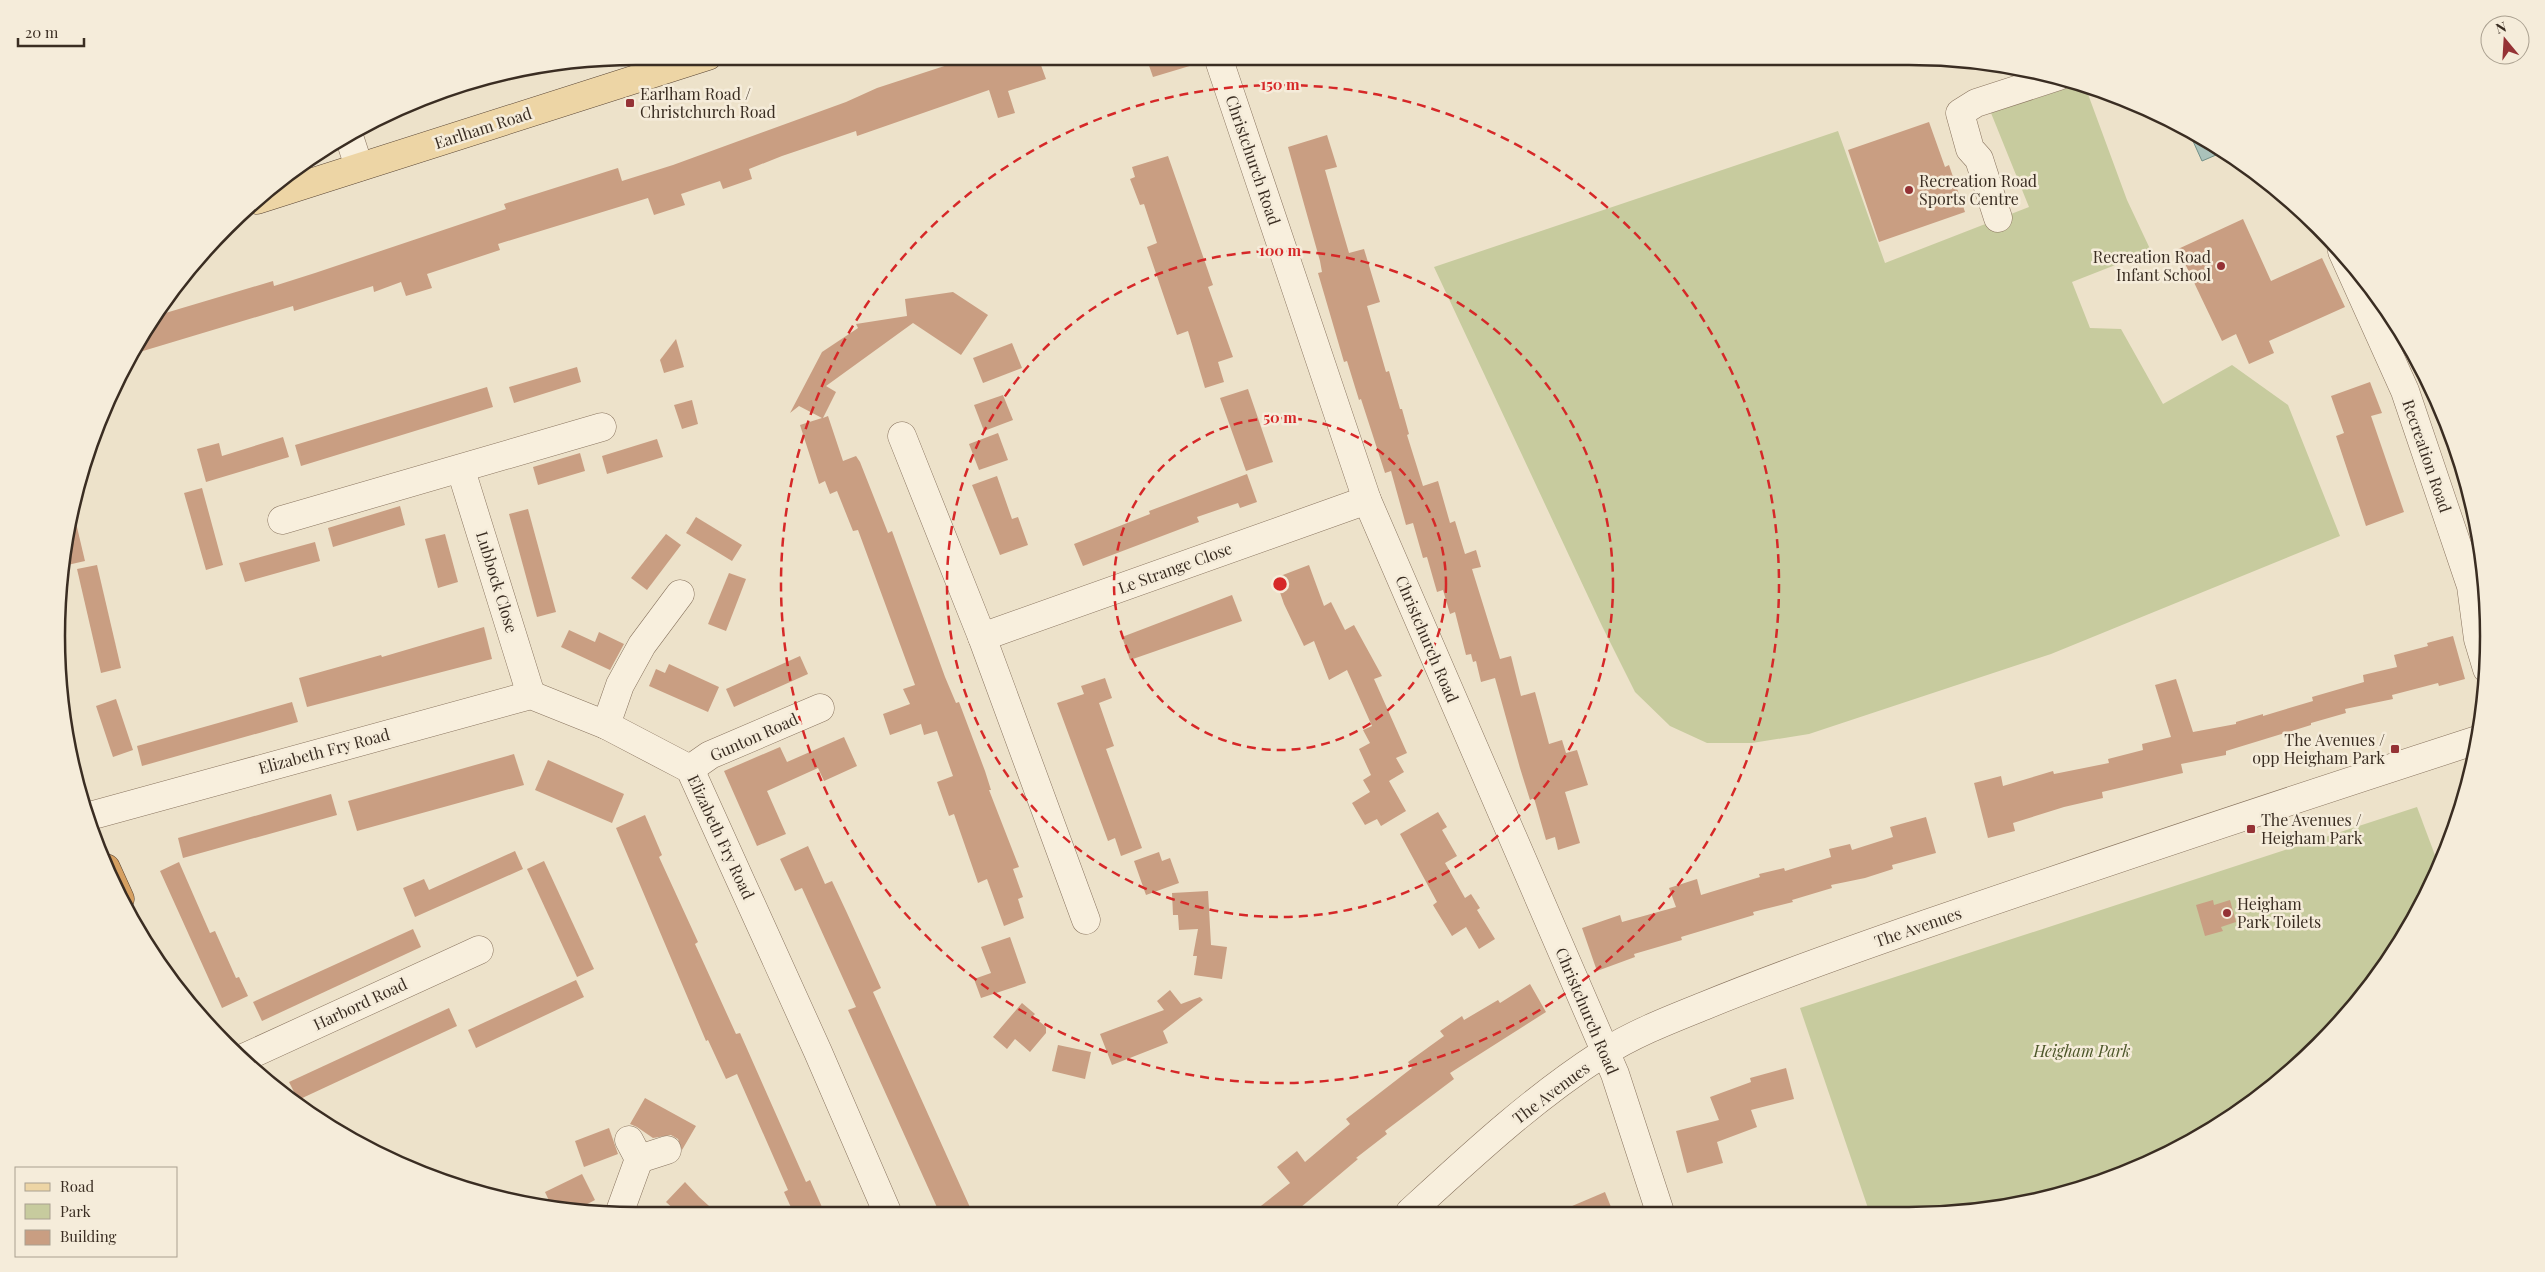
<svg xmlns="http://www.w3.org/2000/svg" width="2545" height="1272" viewBox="0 0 2545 1272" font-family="'Playfair Display',serif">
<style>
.green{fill:#c7cb9e}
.water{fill:#aac2ba;stroke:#719088}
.building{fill:#c99e82}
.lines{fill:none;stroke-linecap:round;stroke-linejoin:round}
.minor-casing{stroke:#89745f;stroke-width:29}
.major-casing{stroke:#574333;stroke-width:29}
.highway-casing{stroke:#574333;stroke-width:29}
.minor{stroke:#f8efdd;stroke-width:28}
.major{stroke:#edd5a5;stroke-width:28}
.highway{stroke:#d6a061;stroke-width:28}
.ring{fill:none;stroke:#d62828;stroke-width:2.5;stroke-dasharray:9 6}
.poi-dot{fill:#953235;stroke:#f5ecda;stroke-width:2}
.labels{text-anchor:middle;stroke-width:5;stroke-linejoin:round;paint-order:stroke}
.poi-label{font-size:16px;fill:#3a2d22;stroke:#f5ecda;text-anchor:start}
.street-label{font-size:16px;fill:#3a2d22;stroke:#f5ecda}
.park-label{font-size:16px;font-style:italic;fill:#4c5629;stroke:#f5ecda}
.rim{fill:none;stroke:#3a2d22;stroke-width:2.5}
.centre{fill:#d62828;stroke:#f5ecda;stroke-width:2.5}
.ring-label{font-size:15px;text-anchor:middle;font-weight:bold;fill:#d62828;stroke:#f5ecda;stroke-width:5;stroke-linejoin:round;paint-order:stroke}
</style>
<rect width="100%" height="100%" fill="#ede2ca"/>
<g class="green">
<path d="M2080 84 2085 86 2127 200 2151 251 2072 282 2090 328 2121 329 2163 404 2232 365 2288 405 2340 536 2051 654 1809 734 1752 743H1707L1670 726 1635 692 1602 626 1434 267 1838 131 1885 263 2029 207 1991 113Z"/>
<path d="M2417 807 2439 866 2429 892 2345 1018 2231 1118 2131 1172 1984 1211H1869L1800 1008Z"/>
</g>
<path class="water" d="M2188 130 2223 152 2202 161Z"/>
<g class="building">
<path d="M972 57H1038L1046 79 1008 91 1015 113 998 118 989 90 857 136 856 131 782 156 749 169 752 179 723 189 720 181 681 194 685 205 654 215 648 198 498 244 500 250 427 274 432 288 406 296 401 282 374 292 373 286 294 311 293 306 133 354 152 317 273 281 274 286 315 273 506 209 504 204 618 168 622 181 673 165 846 102 877 88Z"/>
<path d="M1146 57H1203V62L1153 77Z"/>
<path d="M1929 122 1945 167 1949 165 1965 212 1879 242 1848 150Z"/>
<path d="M1327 135 1337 167 1325 170 1337 212 1349 253 1364 249 1380 302 1367 306 1386 372 1389 371 1400 409H1402L1409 434 1407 435 1423 486 1438 481 1450 523 1455 521 1465 554 1476 550 1481 567 1472 569 1500 659 1511 656 1521 696 1535 692 1549 744 1562 740 1566 753 1577 750 1588 785 1565 792 1580 843 1558 850 1555 837 1546 840 1534 798 1530 800 1520 768 1495 678 1481 682 1476 661 1473 662 1471 654 1466 655 1455 612 1450 614 1443 590 1437 592 1427 557 1423 558 1413 523 1406 525 1391 471 1385 473 1361 399 1359 400 1347 361 1344 362 1318 273 1322 272 1320 261 1288 147Z"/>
<path d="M1168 156 1213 285 1208 287 1233 357 1218 362 1224 382 1205 388 1188 331 1177 335 1147 247 1157 243 1144 204 1140 205 1130 179 1135 177 1132 167Z"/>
<path d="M2243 219 2271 281 2322 258 2345 307 2269 341 2274 353 2249 364 2236 334 2222 341 2178 249Z"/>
<path d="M953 292 988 315 961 355 913 323 826 386 836 392 823 418 828 416 843 461 856 456 860 462 888 533 892 531 945 677 956 703 959 702 985 771 991 790H989L1019 867 1013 869 1023 897 1018 899 1024 918 1004 926 987 879 978 883 954 814 949 816 937 782 953 776 937 731 924 735 921 724 890 735 883 714 910 704 903 689 915 685 858 530 853 531 837 491 830 494 825 481 819 484 800 425 822 418 799 406 790 413 822 352 858 328 856 324 907 316 905 299Z"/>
<path d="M676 339 684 367 664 373 660 360Z"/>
<path d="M1012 343 1022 368 983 383 973 358Z"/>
<path d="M577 367 581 382 514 403 509 387Z"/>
<path d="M2370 382 2382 413 2371 416 2404 512 2366 526 2336 436 2344 433 2331 396Z"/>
<path d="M487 387 493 407 301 466 295 445Z"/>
<path d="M1248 389 1273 462 1246 471 1220 398Z"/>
<path d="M1003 395 1013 420 984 431 974 405Z"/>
<path d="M692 400 698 424 682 429 674 405Z"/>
<path d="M998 433 1008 460 979 470 969 444Z"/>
<path d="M283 437 289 457 206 482 197 449 219 443 222 456Z"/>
<path d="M657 439 663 457 607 474 602 456Z"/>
<path d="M580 453 585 471 538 485 533 467Z"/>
<path d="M1247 474 1257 502 1240 508 1238 503 1197 517 1199 522 1083 566 1074 544 1150 514 1149 511Z"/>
<path d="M997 476 1012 519 1018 517 1028 545 1000 555 972 485Z"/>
<path d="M202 488 223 565 206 570 184 493Z"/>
<path d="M72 506 85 561 63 566 67 523Z"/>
<path d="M400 506 405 525 333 547 328 528Z"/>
<path d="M528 509 556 612 537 617 509 514Z"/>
<path d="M696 517 742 545 732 561 686 533Z"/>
<path d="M445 534 458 582 438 588 425 539Z"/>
<path d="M666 534 681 545 647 590 631 578Z"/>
<path d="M315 542 320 561 245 582 239 563Z"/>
<path d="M97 565 121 668 101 673 77 569Z"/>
<path d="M1309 565 1324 606 1331 602 1345 630 1354 625 1382 676 1374 679 1407 753 1396 758 1404 772 1389 781 1406 811 1381 826 1377 819 1365 825 1352 803 1370 792 1363 780 1371 775 1359 749 1370 743 1363 730 1372 726 1347 670 1329 680 1314 641 1304 646 1284 604 1275 578Z"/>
<path d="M729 573 746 579 726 631 708 624Z"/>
<path d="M1232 595 1242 621 1130 660 1122 637Z"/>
<path d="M484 627 492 659 307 707 299 678 381 655 382 657Z"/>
<path d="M569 630 595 642 599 632 624 644 610 670 561 647Z"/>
<path d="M2453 636 2465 679 2439 686 2438 683 2392 695 2393 699 2345 709 2346 713 2311 723V725L2226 751V755L2181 764 2183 773 2102 792 2103 798 2064 807 2013 823 2015 831 1988 838 1974 783 2001 776 2003 786 2053 771 2054 774 2109 763 2108 759 2143 750 2142 744 2171 737 2155 685 2176 679 2193 732 2236 724V722L2263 714V716L2313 701 2312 697 2364 682 2363 675 2397 667 2394 655 2428 646 2427 643Z"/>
<path d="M800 656 808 674 734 707 726 689Z"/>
<path d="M669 664 719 687 708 712 649 686 656 669 665 673Z"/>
<path d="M1105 678 1112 698 1099 703 1114 746 1106 749 1142 848 1121 856 1115 838 1108 841 1057 703 1084 694 1081 686Z"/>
<path d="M116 699 133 750 113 757 96 706Z"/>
<path d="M292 702 298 722 142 766 137 746Z"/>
<path d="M844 737 857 766 824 781 818 768 767 791 786 834 757 846 724 771 780 747 787 762Z"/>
<path d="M514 754 524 785 357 831 348 801Z"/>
<path d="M548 760 624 794 612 823 535 790Z"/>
<path d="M331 794 337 815 183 858 178 838Z"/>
<path d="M1438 812 1447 827 1442 830 1457 856 1445 863 1465 898 1471 894 1480 908 1477 910 1495 939 1479 949 1466 927 1452 936 1433 905 1437 902 1400 834Z"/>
<path d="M645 815 662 855 659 857 698 942 695 944 736 1034 740 1033 806 1182 810 1180 825 1214H794L784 1192 788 1190 737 1074 726 1079 708 1040 706 1041 616 828Z"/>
<path d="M1926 817 1936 853 1892 865 1893 869 1865 878 1831 885 1832 888 1792 900 1793 902 1753 912 1754 915 1681 937 1682 940 1634 954 1635 957 1597 971 1582 928 1620 915 1622 922 1676 907 1669 888 1697 879 1701 895 1760 877 1759 874 1784 868 1785 871 1831 857 1829 849 1850 844 1852 850 1893 837 1890 827Z"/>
<path d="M808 846 825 884 832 881 847 913 881 988 873 992 973 1214H940L848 1010 856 1007 821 930 802 888 795 891 780 859Z"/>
<path d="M515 851 523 869 415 917 403 888 424 879 429 890Z"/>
<path d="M1159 852 1162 861 1170 858 1179 883 1146 895 1134 861Z"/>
<path d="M544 861 594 969 577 977 527 869Z"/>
<path d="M179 862 210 933 215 931 236 978 239 977 248 996 222 1008 160 871Z"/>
<path d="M1208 891 1211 945 1227 947 1222 979 1194 975 1197 956H1193L1198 929 1179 930 1178 915H1173L1172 893Z"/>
<path d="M2213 900 2214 905 2230 900 2236 922 2221 927 2223 931 2205 936 2196 905Z"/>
<path d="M413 929 421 947 262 1021 253 1002Z"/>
<path d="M1010 937 1026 983 981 998 974 979 991 973 981 947Z"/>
<path d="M576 980 584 997 476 1048 468 1030Z"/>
<path d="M1530 984 1546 1012 1450 1073 1454 1079 1385 1131 1387 1134 1356 1158 1358 1159 1294 1213H1252L1290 1183 1277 1167 1297 1151 1305 1162 1350 1124 1346 1119 1412 1068 1408 1062 1444 1036 1440 1031 1462 1016 1464 1020 1498 1000 1500 1003Z"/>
<path d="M1170 990 1181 1004 1200 997 1203 1000 1163 1031 1168 1043 1112 1065 1100 1034 1164 1010 1157 1001Z"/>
<path d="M1022 1003 1035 1014 1033 1016 1046 1027V1033L1030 1052 1015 1039 1007 1049 993 1037Z"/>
<path d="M449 1008 457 1026 298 1100 289 1082Z"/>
<path d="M1058 1045 1091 1052 1085 1079 1052 1071Z"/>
<path d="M1786 1068 1794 1099 1751 1110 1757 1127 1717 1142 1723 1163 1687 1173 1676 1131 1719 1120 1710 1097 1751 1082 1750 1078Z"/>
<path d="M645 1098 696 1126 682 1150 678 1139 671 1135 653 1138 637 1127 630 1124Z"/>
<path d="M609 1128 618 1154 584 1167 575 1141Z"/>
<path d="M582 1174 595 1200 574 1211 552 1207 545 1192Z"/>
<path d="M685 1182 699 1197 718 1214H679L666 1202Z"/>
<path d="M1605 1192 1613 1212H1558Z"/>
</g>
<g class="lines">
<g class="minor-casing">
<g id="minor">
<path d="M1218 57 1367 500 1615 1074 1660 1212"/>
<path d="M348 133 359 167"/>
<path d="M1998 218 1979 159 1970 149 1960 113 1976 103 2059 76"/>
<path d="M2342 251 2405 391 2471 586 2478 639 2487 669"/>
<path d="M902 436 982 637 1086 920"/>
<path d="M461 470 531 695"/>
<path d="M282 520 602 427"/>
<path d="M982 637 1367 500"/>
<path d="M606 725 620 685 642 645 680 594"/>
<path d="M690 769 710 755 820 708"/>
<path d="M86 817 531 695 606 725 690 769 818 1052 888 1214"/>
<path d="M241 1059 479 950"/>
<path d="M639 1159 667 1150"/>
<path d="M1410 1212C1471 1156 1532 1099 1602 1054 1633 1034 1669 1020 1704 1006 1777 976 1851 950 1926 924 2109 861 2292 800 2477 740"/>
<path d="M619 1214 639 1159 629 1140"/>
</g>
</g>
<g class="major-casing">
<path id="major" d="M257 200 708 56"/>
</g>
<g class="highway-casing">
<path id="highway" d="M106 868 120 899"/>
</g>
<use href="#minor" class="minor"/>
<use href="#major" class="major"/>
<use href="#highway" class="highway"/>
</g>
<g class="ring">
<circle cx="1280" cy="584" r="166"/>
<circle cx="1280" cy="584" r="333"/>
<circle cx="1280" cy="584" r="499"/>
</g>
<g class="poi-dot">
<rect x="625" y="98" width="10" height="10" rx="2.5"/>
<circle cx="1909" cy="190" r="5"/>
<circle cx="2221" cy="266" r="5"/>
<rect x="2390" y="744" width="10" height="10" rx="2.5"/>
<rect x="2246" y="824" width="10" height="10" rx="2.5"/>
<circle cx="2227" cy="913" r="5"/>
</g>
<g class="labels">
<g class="poi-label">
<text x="640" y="100">Earlham Road /<tspan x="640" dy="18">Christchurch Road</tspan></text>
<text x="1919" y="187">Recreation Road<tspan x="1919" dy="18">Sports Centre</tspan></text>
<text x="2211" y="263" text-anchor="end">Recreation Road<tspan x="2211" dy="18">Infant School</tspan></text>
<text x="2385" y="746" text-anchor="end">The Avenues /<tspan x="2385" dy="18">opp Heigham Park</tspan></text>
<text x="2261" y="826">The Avenues /<tspan x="2261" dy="18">Heigham Park</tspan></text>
<text x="2237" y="910">Heigham<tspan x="2237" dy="18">Park Toilets</tspan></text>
</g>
<g class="street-label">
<text transform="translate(483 128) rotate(-18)" y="6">Earlham Road</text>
<text transform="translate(1253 160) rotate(71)" y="6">Christchurch Road</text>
<text transform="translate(2427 456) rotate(71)" y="6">Recreation Road</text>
<text transform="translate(1175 568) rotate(-20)" y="6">Le Strange Close</text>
<text transform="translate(497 582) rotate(73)" y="6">Lubbock Close</text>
<text transform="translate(1427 639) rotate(67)" y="6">Christchurch Road</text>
<text transform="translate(754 737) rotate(-24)" y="6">Gunton Road</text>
<text transform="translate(324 751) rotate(-15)" y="6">Elizabeth Fry Road</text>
<text transform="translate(721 837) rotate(65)" y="6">Elizabeth Fry Road</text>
<text transform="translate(1918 927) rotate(-19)" y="6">The Avenues</text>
<text transform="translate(360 1004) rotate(-25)" y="6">Harbord Road</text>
<text transform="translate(1587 1011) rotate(67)" y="6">Christchurch Road</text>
<text transform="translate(1551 1093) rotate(-37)" y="6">The Avenues</text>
</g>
<g class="park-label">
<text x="2082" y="1057">Heigham Park</text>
</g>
</g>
<path d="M0 0H2545V1272H0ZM636 65H1909A571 571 0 0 1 2480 636V636A571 571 0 0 1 1909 1207H636A571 571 0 0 1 65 636V636A571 571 0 0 1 636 65Z" fill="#f5ecda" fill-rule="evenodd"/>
<path class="rim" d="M636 65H1909A571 571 0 0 1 2480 636V636A571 571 0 0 1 1909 1207H636A571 571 0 0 1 65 636V636A571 571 0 0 1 636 65Z"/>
<circle cx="1280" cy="584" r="8" class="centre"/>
<g class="ring-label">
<text x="1280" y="90">150 m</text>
<text x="1280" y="256">100 m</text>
<text x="1280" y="423">50 m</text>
</g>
<rect x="15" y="1167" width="162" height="90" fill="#f5ecda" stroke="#aaa090"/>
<rect x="25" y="1183" width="25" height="8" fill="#edd5a5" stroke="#aaa090"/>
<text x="60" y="1192" font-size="15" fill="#3a2d22">Road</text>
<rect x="25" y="1204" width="25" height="15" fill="#c7cb9e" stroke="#aaa090"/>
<text x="60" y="1217" font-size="15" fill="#3a2d22">Park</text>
<rect x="25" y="1230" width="25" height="15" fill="#c99e82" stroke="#aaa090"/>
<text x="60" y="1242" font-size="15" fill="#3a2d22">Building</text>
<g transform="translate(2505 40) rotate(342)"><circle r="24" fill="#f5ecda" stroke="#aaa090"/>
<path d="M0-4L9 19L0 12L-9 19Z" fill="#953235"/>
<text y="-8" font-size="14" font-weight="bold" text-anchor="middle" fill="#3a2d22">N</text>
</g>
<path d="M18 38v8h66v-8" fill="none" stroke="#3a2d22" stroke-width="2.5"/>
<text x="25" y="38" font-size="15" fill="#3a2d22" stroke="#f5ecda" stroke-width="4" paint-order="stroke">20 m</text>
</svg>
